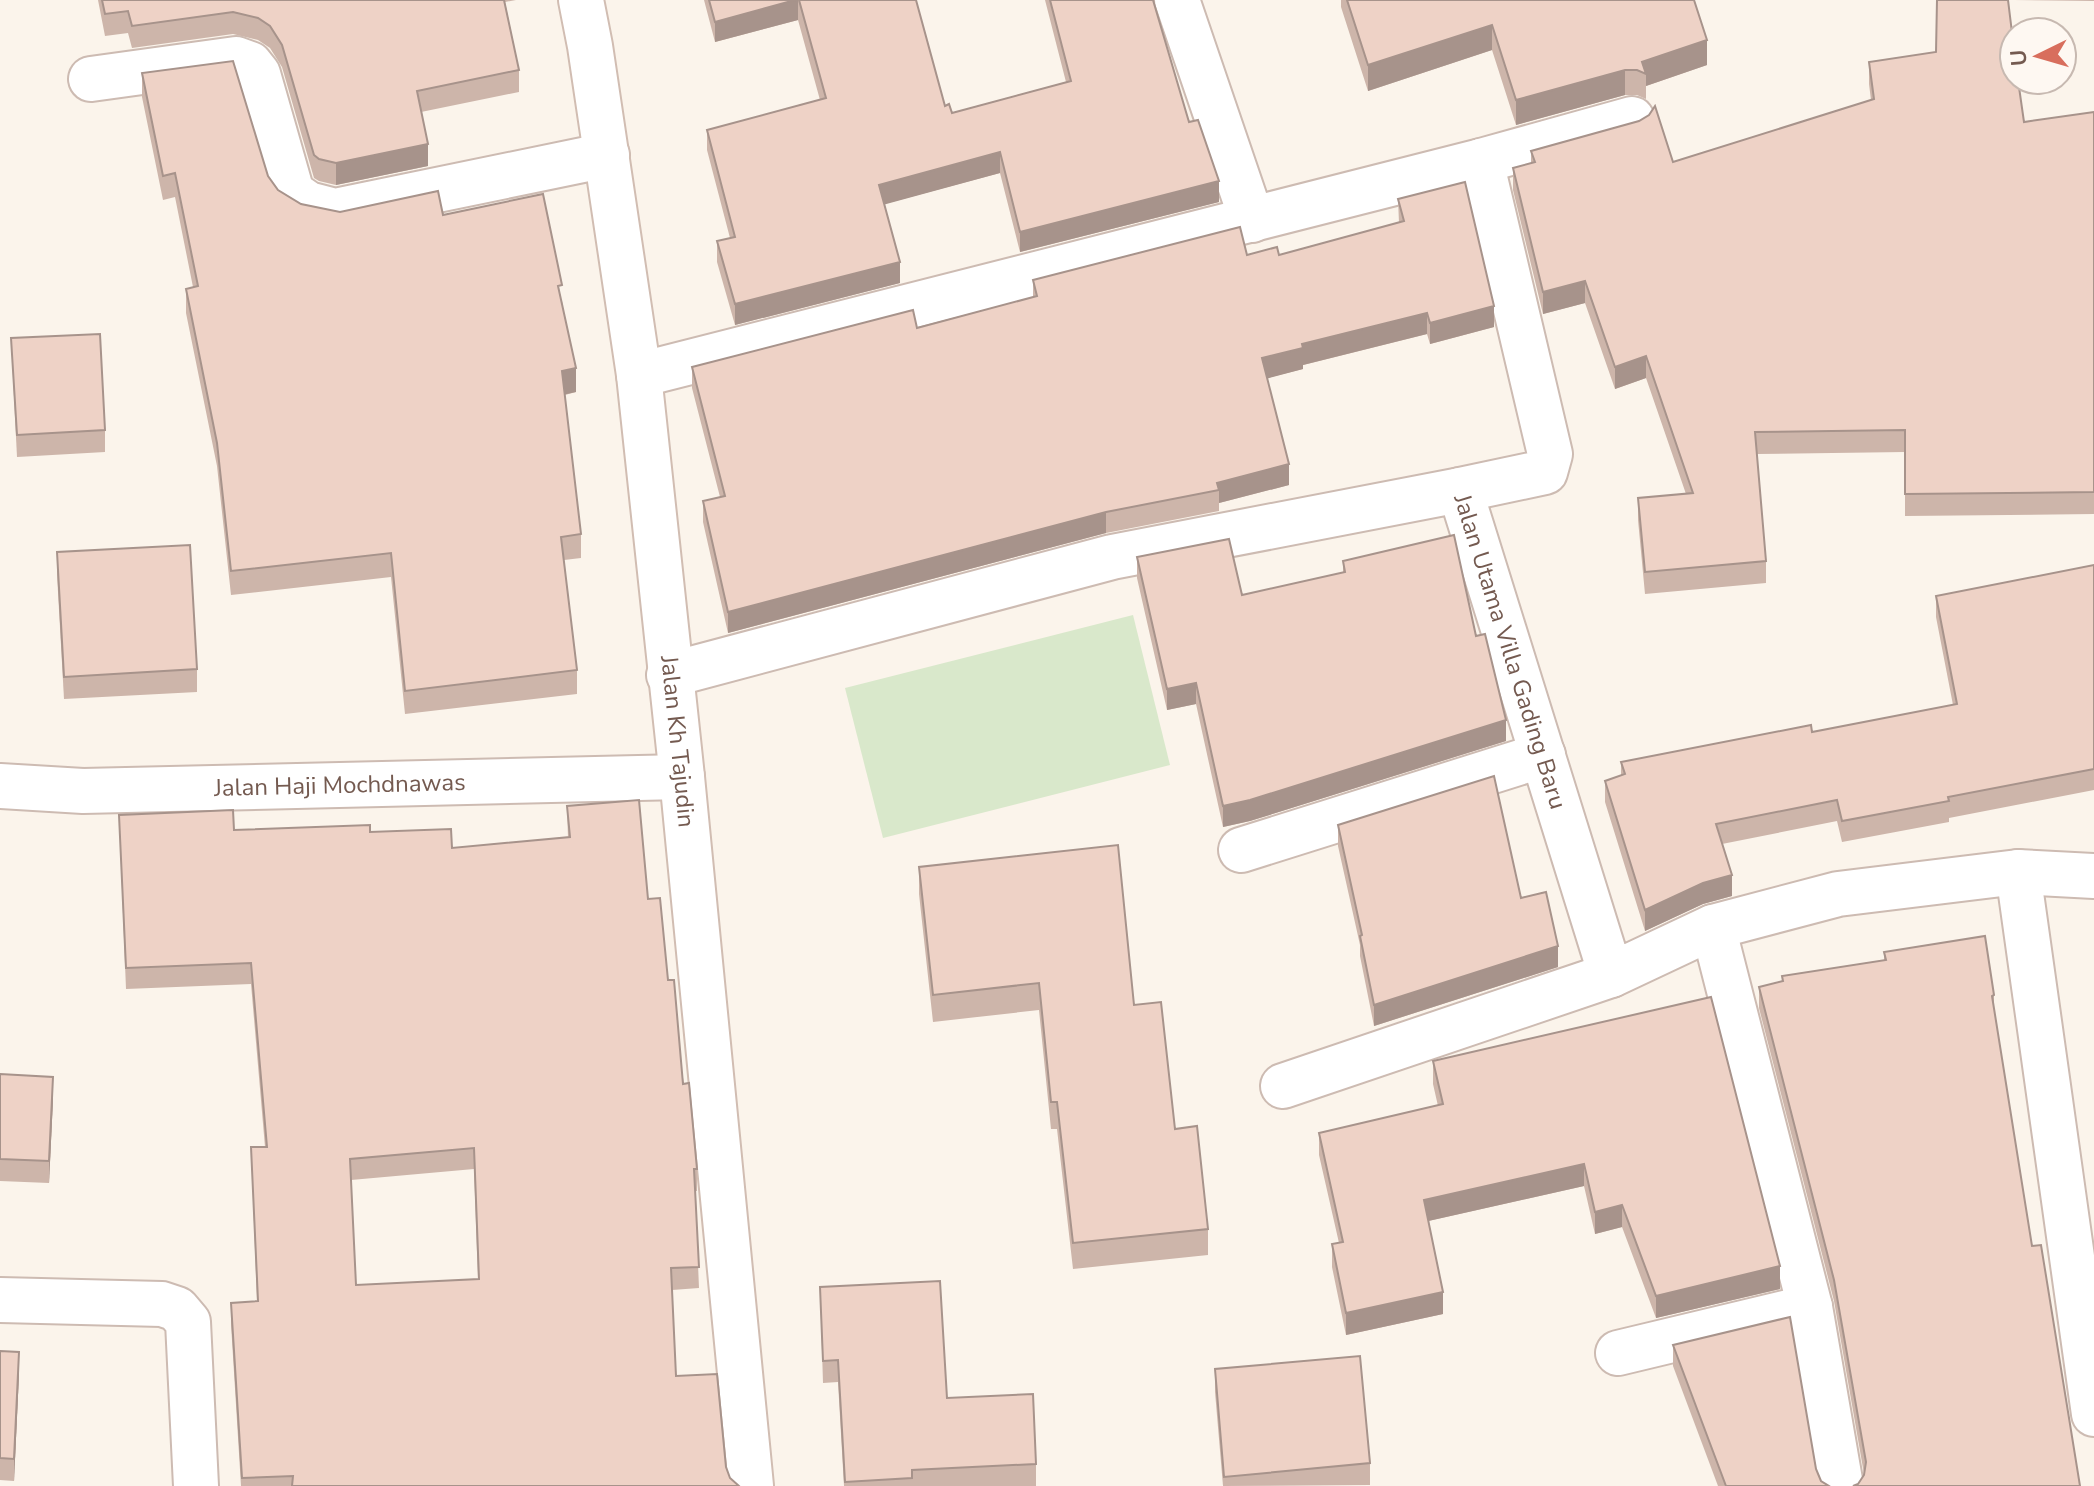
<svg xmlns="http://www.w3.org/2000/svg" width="2094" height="1486" viewBox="0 0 2094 1486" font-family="'Nunito Sans',sans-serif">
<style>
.green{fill:#d9e8cb}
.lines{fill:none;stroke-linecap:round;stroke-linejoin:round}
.street-casing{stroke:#cdbbb2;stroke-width:48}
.secondary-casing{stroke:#d1bdb2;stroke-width:48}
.street{stroke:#fff;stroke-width:44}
.secondary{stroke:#fff;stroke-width:44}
.wall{fill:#cdb5aa;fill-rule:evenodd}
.shaded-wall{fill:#a7938b}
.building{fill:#eed2c6;stroke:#a7938b;stroke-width:2;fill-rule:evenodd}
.labels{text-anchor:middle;stroke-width:6;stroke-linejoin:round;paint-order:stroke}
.street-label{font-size:24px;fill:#745a50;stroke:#fef8f2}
</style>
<rect width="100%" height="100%" fill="#fbf4eb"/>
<path class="green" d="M1133 615 1170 765 883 838 845 688Z"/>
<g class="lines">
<g class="street-casing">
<g id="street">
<path d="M1177 0 1252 220"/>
<path d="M91 79 236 59 250 64 258 74 292 193 308 204 335 211 607 155"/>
<path d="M639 375 1481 161 1632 119"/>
<path d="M1460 490 1545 472 1550 454 1481 161"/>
<path id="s1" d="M669 675 1112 557 1460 490 1611 975 1713 927 1838 894 2018 872 2094 876"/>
<path id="s2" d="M0 786 83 791 682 777"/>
<path d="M1241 850 1543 755"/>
<path d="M2018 872 2094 1414"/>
<path d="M1713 927 1810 1307 1841 1486"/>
<path d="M1283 1086 1611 975"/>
<path d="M0 1300 162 1304 177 1309 188 1322 196 1486"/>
<path d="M1618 1353 1810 1307"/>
</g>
</g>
<g class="secondary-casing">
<g id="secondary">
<path id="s3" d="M581 0 590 46 639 375 682 777 751 1486"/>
</g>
</g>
<use href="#street" class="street"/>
<use href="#secondary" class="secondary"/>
</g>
<g class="wall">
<path d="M98 0H516L505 2 519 70V92L421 112 428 166 336 185 319 181 314 178 282 67 270 48 258 40 233 34 132 48 128 33 105 36Z"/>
<path d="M704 0H916L945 106 952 113 1066 82 1045 0H1153L1189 122 1219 202 1020 252 1000 173 884 204 900 283 735 325 717 262V241L730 238 707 150V130L820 100 798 20 715 42Z"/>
<path d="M1341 0H1694L1707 65 1646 86V99L1637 95H1625L1516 125 1492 50 1368 91 1341 7Z"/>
<path d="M2014 0H2094V1Z"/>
<path d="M1869 62 2024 122 2094 112V514L1905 516V452L1757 454 1766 561V583L1645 594 1638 520V498L1686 494 1646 378 1615 389 1585 303 1543 314 1513 190V168L1531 163V151L1673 162 1871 100 1869 84Z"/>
<path d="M142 73 268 176 278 190 301 204 340 212 443 215 562 301 576 392 565 395 581 534V558L564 560 577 670V694L405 714 391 577 231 595 217 466 186 313V289L193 287 175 197 163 200 142 97Z"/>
<path d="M1398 199 1494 327 1430 344 1427 334 1303 365V369L1267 378 1289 485 1219 503V511L1106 533 728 633 703 522V501L720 497 692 388V367L917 328 1033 297V280L1247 255H1279L1399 223Z"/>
<path d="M11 338 105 430V452L17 457Z"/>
<path d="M57 552 197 669V692L64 699 57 574Z"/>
<path d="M1137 557 1242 595 1343 573V561L1476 636 1506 741 1250 821 1223 827 1196 704 1167 710 1137 578Z"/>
<path d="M2094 565V790L1949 818V822L1842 842 1837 821 1722 844 1732 896 1703 904 1645 931 1605 802V781L1621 776V762L1812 732 1953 705 1936 617V596Z"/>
<path d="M567 806 648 899 668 980 697 1169V1191H695L699 1288 672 1290 676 1376 726 1467 730 1478 739 1486H241L231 1324V1303L257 1301 251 1147H265L251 984 126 989 119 815 234 830 370 832 452 848 568 838ZM474 1169 478 1279 356 1285 351 1180Z"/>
<path d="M1338 825 1521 898 1558 967 1374 1026 1360 956V945L1338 846Z"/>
<path d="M919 867 1134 1005 1208 1229V1255L1073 1269 1057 1129H1051L1039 1010 933 1022 919 894Z"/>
<path d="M1884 952 1994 995V1011L2032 1246 1858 1484 1864 1474 1834 1301 1759 1008V987L1782 981V976L1884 960Z"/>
<path d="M1433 1061 1780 1289 1656 1318 1622 1227 1595 1234 1584 1186 1428 1221 1443 1314 1346 1335 1332 1267V1244L1339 1243 1319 1155V1133L1438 1106 1433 1084Z"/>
<path d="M0 1074 53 1099 49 1183 0 1181Z"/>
<path d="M820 1287 947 1398 1036 1464V1486H844L838 1382 823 1383Z"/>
<path d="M1673 1345 1816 1469 1821 1481 1829 1486H1718L1673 1366Z"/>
<path d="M0 1351 19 1374 14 1481 0 1480Z"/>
<path d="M1215 1369 1370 1463V1485L1223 1486 1215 1392Z"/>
</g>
<g class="shaded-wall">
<path d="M795 0H798V20L715 42V22Z"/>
<path d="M1492 25V50L1368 91V65Z"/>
<path d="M1707 40V65L1646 86V74L1642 62Z"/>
<path d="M1625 70V95L1516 125V100Z"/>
<path d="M428 144V166L336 185V163Z"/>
<path d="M1000 152V173L879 206V185Z"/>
<path d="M1219 181V202L1020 252V232Z"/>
<path d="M900 262V283L735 325V304Z"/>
<path d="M1585 281V303L1543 314V292Z"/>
<path d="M1494 306V327L1430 344V323Z"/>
<path d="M1427 313V334L1303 365V369L1262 380V358L1302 344Z"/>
<path d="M1646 356V378L1615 389V367Z"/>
<path d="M576 368V392L562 395V371Z"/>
<path d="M1289 464V485L1219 503V490L1217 483Z"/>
<path d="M1106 512V533L728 633V612Z"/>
<path d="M1196 683V704L1167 710V689Z"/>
<path d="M1506 720V741L1250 821 1223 827V806Z"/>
<path d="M1732 875V896L1703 904 1645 931V910L1703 883Z"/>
<path d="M1558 946V967L1374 1026V1005Z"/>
<path d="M53 1077V1099L49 1183V1161Z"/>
<path d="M1584 1164V1186L1424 1222V1200Z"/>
<path d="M1622 1205V1227L1595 1234V1212Z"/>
<path d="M1780 1266V1289L1656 1318V1296Z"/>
<path d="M1443 1292V1314L1346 1335V1313Z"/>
<path d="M19 1352V1374L14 1481V1459Z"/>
</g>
<g class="building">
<path d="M102 0H504L519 70 417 91 428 144 336 163 319 159 314 155 282 45 270 26 258 18 233 12 132 26 128 11 105 14Z"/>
<path d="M709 0H795L715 22Z"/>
<path d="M799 0H916L945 106 949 104 952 113 1071 81 1050 0H1153L1189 122 1198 120 1219 181 1020 232 1000 152 879 185 900 262 735 304 717 241 735 237 707 130 826 98Z"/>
<path d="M1347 0H1694L1707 40 1642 62 1646 74 1637 70H1625L1516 100 1492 25 1368 65Z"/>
<path d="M1937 0H2008L2014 49V80H2018L2024 122 2094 112V492L1905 494V430L1755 432 1766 561 1645 572 1638 498 1693 493 1646 356 1615 367 1585 281 1543 292 1513 168 1535 162 1531 151 1639 121 1649 115 1655 106 1673 162 1874 99 1869 62 1936 52Z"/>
<path d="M233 61 268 176 278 190 301 204 340 212 438 191 443 215 543 194 562 285 558 286 576 368 562 371 581 534 561 537 577 670 405 691 391 553 231 571 217 443 186 289 198 286 175 173 163 176 142 73Z"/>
<path d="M1465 182 1494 306 1430 323 1427 313 1302 344 1303 348 1262 358 1289 464 1217 483 1219 490 1106 512 728 612 703 501 725 496 692 367 913 310 917 328 1037 296 1033 280 1240 227 1247 255 1277 247 1279 255 1404 221 1398 199Z"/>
<path d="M100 334 105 430 17 435 11 338Z"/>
<path d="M1454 535 1476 636 1485 634 1506 720 1250 800 1223 806 1196 683 1167 689 1137 557 1229 539 1242 595 1345 572 1343 561Z"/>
<path d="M190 545 197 669 64 677 57 552Z"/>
<path d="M2094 565V769L1948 797 1949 801 1842 821 1837 800 1716 824 1732 875 1703 883 1645 910 1605 781 1625 774 1621 762 1811 725 1812 732 1957 704 1936 596Z"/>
<path d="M1494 776 1521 898 1546 892 1558 946 1374 1005 1360 936 1362 935 1338 825Z"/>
<path d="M639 800 648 899 660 898 668 980H674L683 1084 689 1083 697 1169H694L699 1267 671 1268 676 1376 717 1374 726 1467 730 1478 739 1486H292L293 1476 242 1478 231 1303 258 1301 251 1147H267L251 963 126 968 119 815 233 810 234 830 370 825V832L451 829 452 848 570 837 567 806ZM474 1148 479 1279 356 1285 350 1159Z"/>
<path d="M1118 845 1134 1005 1161 1002 1175 1129 1197 1126 1208 1229 1073 1243 1057 1102H1051L1039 983 933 995 919 867Z"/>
<path d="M1985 936 1994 995 1992 996 2032 1246 2041 1245 2080 1486H1853L1858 1484 1864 1475 1866 1462 1834 1280 1759 987 1783 981 1782 976 1886 960 1884 952Z"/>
<path d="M1711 997 1780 1266 1656 1296 1622 1205 1595 1212 1584 1164 1424 1200 1443 1292 1346 1313 1332 1244 1343 1242 1319 1133 1443 1104 1433 1061Z"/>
<path d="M0 1074 53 1077 49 1161 0 1159Z"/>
<path d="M940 1281 947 1398 1033 1394 1036 1464 912 1470V1478L845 1482 838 1360 823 1361 820 1287Z"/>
<path d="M1790 1317 1816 1469 1821 1481 1829 1486H1726L1673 1345Z"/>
<path d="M0 1351 19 1352 14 1459 0 1458Z"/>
<path d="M1360 1356 1370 1463 1224 1477 1215 1369Z"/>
</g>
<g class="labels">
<g class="street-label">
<text dy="8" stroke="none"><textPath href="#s1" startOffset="982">Jalan Utama Villa Gading Baru</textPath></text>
<text dy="8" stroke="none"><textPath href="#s3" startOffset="748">Jalan Kh Tajudin</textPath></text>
<text dy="8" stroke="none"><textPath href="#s2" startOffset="340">Jalan Haji Mochdnawas</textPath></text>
</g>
</g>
<g transform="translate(2038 56) rotate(265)"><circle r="38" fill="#fef8f2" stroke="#c7b9b1" stroke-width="2"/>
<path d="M0-6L14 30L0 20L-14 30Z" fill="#d86e5d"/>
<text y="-12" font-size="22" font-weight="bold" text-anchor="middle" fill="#745a50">U</text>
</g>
</svg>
